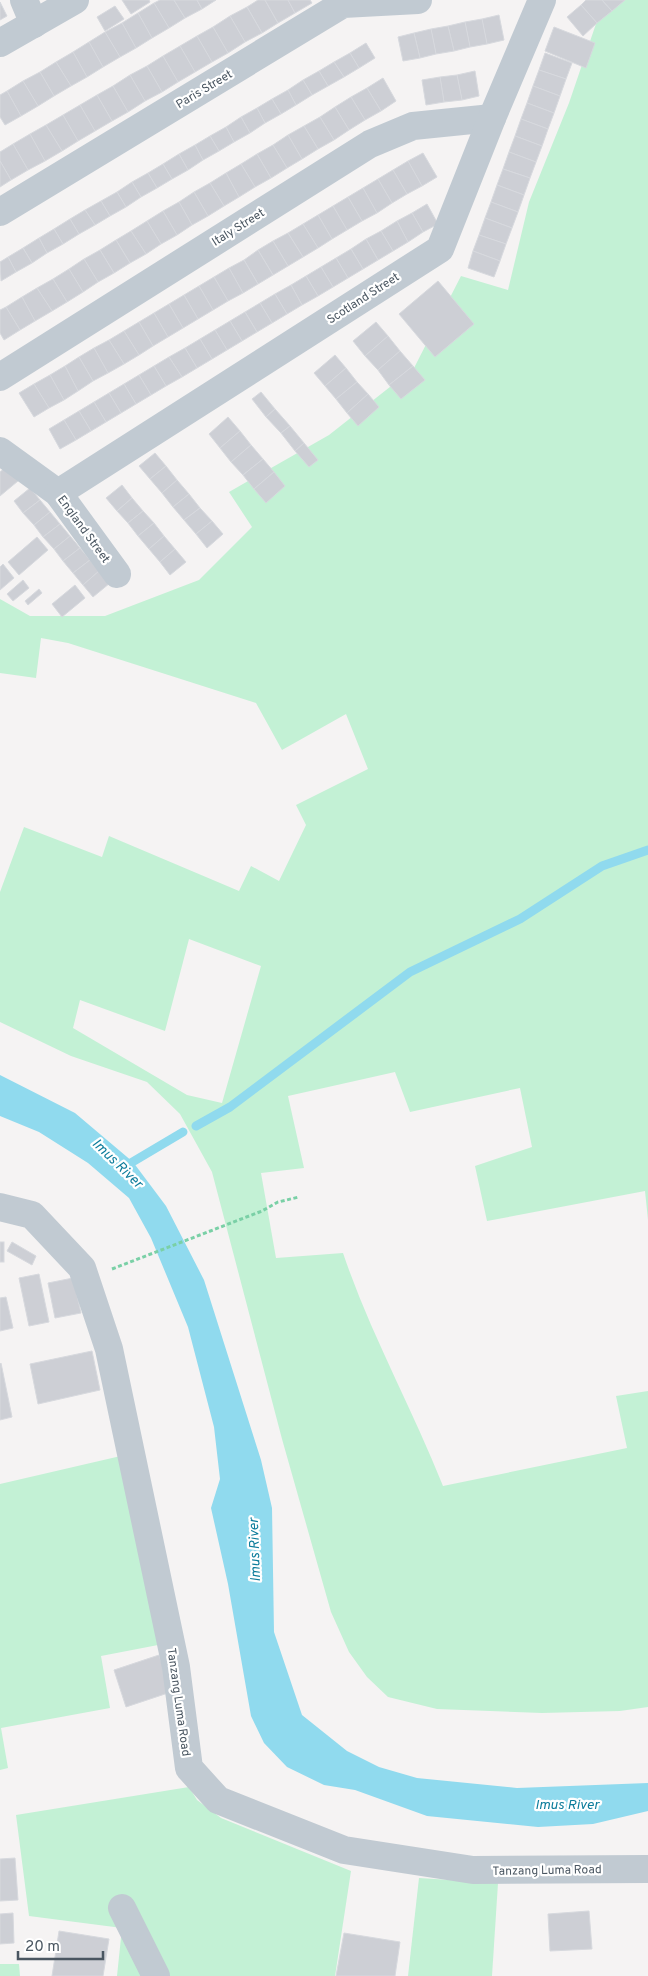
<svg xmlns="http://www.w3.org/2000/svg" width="648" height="1976" viewBox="0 0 648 1976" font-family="Overpass,sans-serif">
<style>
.green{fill:#c3f1d5;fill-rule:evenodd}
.water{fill:#90daee}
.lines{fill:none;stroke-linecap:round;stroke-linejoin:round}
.stream{stroke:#90daee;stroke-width:9}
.building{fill:#cdcfd5;stroke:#d7d9de}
.path{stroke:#7ad0a6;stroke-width:3;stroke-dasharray:4 2.5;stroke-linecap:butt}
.minor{stroke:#c1cad2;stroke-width:28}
.labels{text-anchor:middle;stroke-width:4.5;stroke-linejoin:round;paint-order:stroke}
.street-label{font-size:12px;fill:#4a5661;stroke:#fff}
.water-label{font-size:14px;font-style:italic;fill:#0c7c9b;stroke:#fff}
</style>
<rect width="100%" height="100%" fill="#f5f3f3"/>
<g class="green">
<path d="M615 0H648V1220L645 1191 487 1221 475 1166 532 1147 520 1088 410 1112 395 1072 288 1096 304 1168 261 1173 276 1258 343 1253C370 1333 412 1408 443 1486L627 1448 616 1396 648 1391V1707L620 1711 542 1713 437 1709 388 1697 367 1677 349 1652 331 1612 282 1439 212 1172 180 1114 147 1082 71 1056 0 1022V892L24 827 102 857 109 836 239 891 251 866 279 881 306 825 296 805 368 769 346 714 282 750 256 703 68 643 41 638 36 678 0 673V599L30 616H105L199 580 252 527 229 492 329 435 414 368 461 276 508 290 529 202 569 103 600 12ZM189 939 261 966 222 1103 187 1095 73 1028 80 1000 165 1031Z"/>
<path d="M125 1455 158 1645 101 1656 110 1708 1 1728 8 1768 0 1770V1484Z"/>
<path d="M189 1787 197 1800 221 1818 351 1871 335 1976H117L122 1928 29 1916 16 1815Z"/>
<path d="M419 1878 498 1883 492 1976H408Z"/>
<path d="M0 1964H19L20 1976H0Z"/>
</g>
<path class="water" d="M0 1075 75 1113 133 1162 166 1206 204 1280 261 1460 272 1508 274 1632 302 1715 347 1751 379 1767 417 1778 517 1788 648 1783V1811L593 1824 538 1827 427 1816 355 1790 324 1785 287 1767 264 1743 251 1716 228 1584 211 1508 220 1479 214 1427 188 1327 151 1238 129 1198 88 1163 39 1132 0 1116Z"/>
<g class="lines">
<g class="stream">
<path d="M196 1126 230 1107 410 972 520 919 602 866 648 850"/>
<path d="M124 1167 183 1132"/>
</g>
</g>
<g class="building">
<path d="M122 0H149L150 2 131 14Z"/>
<path d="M160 0H174L185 18 169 28 154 3Z"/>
<path d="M174 0H197L202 9 185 18Z"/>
<path d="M197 0H216L202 9Z"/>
<path d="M258 0H265L278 23 262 33 247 7Z"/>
<path d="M265 0H288L295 13 278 23Z"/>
<path d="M288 0H310L312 3 295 13Z"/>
<path d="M586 0H602L612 11 597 23 581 5Z"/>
<path d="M602 0H625L612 11Z"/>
<path d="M0 2 7 16 0 20Z"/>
<path d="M154 3 169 28 152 38 138 13Z"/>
<path d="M581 5 597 23 583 36 567 17Z"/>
<path d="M115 6 124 19 105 31 97 17Z"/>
<path d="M247 7 262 33 245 42 230 16Z"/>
<path d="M138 13 152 38 136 48 122 23Z"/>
<path d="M499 15 504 40 487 44 482 19Z"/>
<path d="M230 16 245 42 228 53 213 27Z"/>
<path d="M482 19 487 44 470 47 465 22Z"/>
<path d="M465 22 470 47 454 51 448 26Z"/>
<path d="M122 23 136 48 120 57 105 32Z"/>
<path d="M448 26 454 51 436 54 431 29Z"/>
<path d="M213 27 228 53 212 62 197 36Z"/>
<path d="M554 27 595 43 586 68 545 51Z"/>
<path d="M431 29 436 54 420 58 414 33Z"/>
<path d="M105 32 120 57 103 67 89 42Z"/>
<path d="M414 33 420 58 403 61 398 37Z"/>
<path d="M197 36 212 62 195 72 180 46Z"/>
<path d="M89 42 103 67 87 77 73 52Z"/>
<path d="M366 43 375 58 359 68 350 53Z"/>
<path d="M180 46 195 72 178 82 163 56Z"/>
<path d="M73 52 87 77 71 86 56 62Z"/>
<path d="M350 53 359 68 344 77 334 62Z"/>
<path d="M545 53 572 63 566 79 539 70Z"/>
<path d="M163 56 178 82 162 92 147 66Z"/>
<path d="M56 62 71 86 54 96 40 72Z"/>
<path d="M334 62 344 77 328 86 319 71Z"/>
<path d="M147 66 162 92 145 101 130 75Z"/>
<path d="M539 70 566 79 560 96 533 86Z"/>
<path d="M319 71 328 86 312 95 303 80Z"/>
<path d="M475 71 479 96 462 100 457 75Z"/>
<path d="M40 72 54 96 38 106 23 81Z"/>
<path d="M130 75 145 101 128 112 113 86Z"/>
<path d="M457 75 462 100 444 102 440 77Z"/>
<path d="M440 77 444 102 426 105 422 80Z"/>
<path d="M383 78 396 101 381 111 367 88Z"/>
<path d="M303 80 312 95 296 105 288 90Z"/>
<path d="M23 81 38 106 21 116 7 91Z"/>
<path d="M113 86 128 112 112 121 97 95Z"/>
<path d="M533 86 560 96 554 113 527 103Z"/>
<path d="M367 88 381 111 365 120 351 97Z"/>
<path d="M288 90 296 105 281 114 272 99Z"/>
<path d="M7 91 21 116 5 125 0 117V95Z"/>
<path d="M97 95 112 121 95 131 80 105Z"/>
<path d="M351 97 365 120 349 130 335 107Z"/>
<path d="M272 99 281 114 265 123 257 108Z"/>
<path d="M527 103 554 113 548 129 521 119Z"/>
<path d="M80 105 95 131 78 141 63 115Z"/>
<path d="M335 107 349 130 334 140 320 117Z"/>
<path d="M257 108 265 123 250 133 241 117Z"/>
<path d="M63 115 78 141 62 151 46 125Z"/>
<path d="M241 117 250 133 234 142 226 127Z"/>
<path d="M320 117 334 140 318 149 304 126Z"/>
<path d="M521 119 548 129 542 146 515 136Z"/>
<path d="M46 125 62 151 45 161 30 134Z"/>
<path d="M304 126 318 149 302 159 288 135Z"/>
<path d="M226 127 234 142 219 151 210 136Z"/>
<path d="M30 134 45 161 28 170 13 144Z"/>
<path d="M288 135 302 159 287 168 273 145Z"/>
<path d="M210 136 219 151 203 160 195 145Z"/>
<path d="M515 136 542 146 536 162 509 152Z"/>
<path d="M13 144 28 170 11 180 0 161V152Z"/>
<path d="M195 145 203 160 188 170 179 154Z"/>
<path d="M273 145 287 168 271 178 257 154Z"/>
<path d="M509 152 536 162 530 178 503 169Z"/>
<path d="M423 153 437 177 422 186 408 161Z"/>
<path d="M179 154 188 170 172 179 163 164Z"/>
<path d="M257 154 271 178 255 187 241 164Z"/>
<path d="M0 161 11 180 0 187Z"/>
<path d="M408 161 422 186 407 194 393 170Z"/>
<path d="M163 164 172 179 157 188 148 173Z"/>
<path d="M241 164 255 187 239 197 226 173Z"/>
<path d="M503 169 530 178 524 195 497 185Z"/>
<path d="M393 170 407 194 392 203 378 179Z"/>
<path d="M148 173 157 188 141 197 132 182Z"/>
<path d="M226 173 239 197 224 206 210 183Z"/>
<path d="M378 179 392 203 377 213 363 188Z"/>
<path d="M132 182 141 197 126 207 117 192Z"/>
<path d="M210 183 224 206 208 216 194 192Z"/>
<path d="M497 185 524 195 518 212 491 202Z"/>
<path d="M363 188 377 213 362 221 348 197Z"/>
<path d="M117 192 126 207 110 216 101 201Z"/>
<path d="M194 192 208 216 192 225 179 202Z"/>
<path d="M348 197 362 221 347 230 333 206Z"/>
<path d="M101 201 110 216 95 225 85 210Z"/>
<path d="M179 202 192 225 177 235 163 211Z"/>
<path d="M491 202 518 212 512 228 485 218Z"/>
<path d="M427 204 438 224 423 232 412 213Z"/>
<path d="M333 206 347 230 332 239 318 215Z"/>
<path d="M85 210 95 225 79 234 70 219Z"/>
<path d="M163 211 177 235 161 244 147 221Z"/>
<path d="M412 213 423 232 408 242 397 221Z"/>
<path d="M318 215 332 239 318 248 303 224Z"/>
<path d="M485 218 512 228 506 244 479 235Z"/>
<path d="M70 219 79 234 63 244 54 229Z"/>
<path d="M147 221 161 244 146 254 131 231Z"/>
<path d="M397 221 408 242 393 251 381 231Z"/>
<path d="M303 224 318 248 303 257 288 233Z"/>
<path d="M54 229 63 244 47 253 39 238Z"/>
<path d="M131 231 146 254 130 263 116 240Z"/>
<path d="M381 231 393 251 378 260 366 239Z"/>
<path d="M288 233 303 257 288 266 273 241Z"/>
<path d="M479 235 506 244 500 261 473 251Z"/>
<path d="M39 238 47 253 32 263 23 248Z"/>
<path d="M366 239 378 260 363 269 351 249Z"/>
<path d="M116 240 130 263 114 273 100 250Z"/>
<path d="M273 241 288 266 273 275 258 250Z"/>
<path d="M23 248 32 263 16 272 8 257Z"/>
<path d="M351 249 363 269 348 278 336 258Z"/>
<path d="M100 250 114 273 98 282 84 259Z"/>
<path d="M258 250 273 275 258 284 244 260Z"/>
<path d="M473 251 500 261 494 277 468 268Z"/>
<path d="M8 257 16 272 1 281 0 262Z"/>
<path d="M336 258 348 278 333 287 321 267Z"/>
<path d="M84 259 98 282 83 292 69 269Z"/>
<path d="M244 260 258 284 243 293 229 268Z"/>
<path d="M321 267 333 287 318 296 306 276Z"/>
<path d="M229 268 243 293 228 301 214 277Z"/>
<path d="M69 269 83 292 67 302 53 279Z"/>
<path d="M306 276 318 296 302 305 291 285Z"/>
<path d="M214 277 228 301 213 310 199 286Z"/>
<path d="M53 279 67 302 52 311 37 288Z"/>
<path d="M438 281 474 324 435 357 399 314Z"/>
<path d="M291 285 302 305 287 314 275 294Z"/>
<path d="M199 286 213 310 198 319 184 295Z"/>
<path d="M37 288 52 311 35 321 22 297Z"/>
<path d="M275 294 287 314 272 323 260 303Z"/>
<path d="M184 295 198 319 183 328 169 304Z"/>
<path d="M22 297 35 321 20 330 6 307Z"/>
<path d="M260 303 272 323 257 332 245 312Z"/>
<path d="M169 304 183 328 168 337 154 313Z"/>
<path d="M6 307 20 330 4 340 0 333V310Z"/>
<path d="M245 312 257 332 242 341 230 321Z"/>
<path d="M154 313 168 337 153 346 139 322Z"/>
<path d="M230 321 242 341 227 350 215 330Z"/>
<path d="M139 322 153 346 139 355 124 331Z"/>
<path d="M376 322 388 336 365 356 353 341Z"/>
<path d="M215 330 227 350 212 359 200 339Z"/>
<path d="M124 331 139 355 124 364 109 340Z"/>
<path d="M388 336 400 351 378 370 365 356Z"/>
<path d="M200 339 212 359 197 368 185 348Z"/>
<path d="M109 340 124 364 108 373 94 348Z"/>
<path d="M94 348 108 373 93 381 79 357Z"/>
<path d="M185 348 197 368 182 377 169 357Z"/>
<path d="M400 351 413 366 389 385 378 370Z"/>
<path d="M335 355 346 368 325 386 314 373Z"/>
<path d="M79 357 93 381 78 391 65 366Z"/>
<path d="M169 357 182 377 166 386 154 366Z"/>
<path d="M65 366 78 391 64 400 50 375Z"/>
<path d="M154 366 166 386 151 395 139 375Z"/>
<path d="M413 366 425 380 401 399 389 385Z"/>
<path d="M346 368 357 382 336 399 325 386Z"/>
<path d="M50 375 64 400 49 408 34 384Z"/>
<path d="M139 375 151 395 136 404 124 384Z"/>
<path d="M357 382 368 394 347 413 336 399Z"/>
<path d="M34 384 49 408 34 417 19 393Z"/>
<path d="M124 384 136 404 121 413 109 393Z"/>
<path d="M261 392 275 409 266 417 252 399Z"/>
<path d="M109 393 121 413 106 422 94 402Z"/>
<path d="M368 394 379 407 358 426 347 413Z"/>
<path d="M94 402 106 422 91 431 79 411Z"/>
<path d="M275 409 290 426 281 433 266 417Z"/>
<path d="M79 411 91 431 76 440 64 420Z"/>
<path d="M228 417 240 431 220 448 209 434Z"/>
<path d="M64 420 76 440 60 449 49 429Z"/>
<path d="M290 426 304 443 295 451 281 433Z"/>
<path d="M240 431 251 445 231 462 220 448Z"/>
<path d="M304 443 318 460 309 467 295 451Z"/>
<path d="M251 445 263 459 243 475 231 462Z"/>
<path d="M155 453 166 466 150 479 139 466Z"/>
<path d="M263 459 274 472 254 489 243 475Z"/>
<path d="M12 462 24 476 0 496V472Z"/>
<path d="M166 466 177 480 162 493 150 479Z"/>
<path d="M274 472 285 486 266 503 254 489Z"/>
<path d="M177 480 189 494 173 507 162 493Z"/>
<path d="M122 485 132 498 117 511 106 498Z"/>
<path d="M30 488 40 500 23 513 14 501Z"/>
<path d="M189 494 200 508 184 520 173 507Z"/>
<path d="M132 498 143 511 128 523 117 511Z"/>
<path d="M40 500 50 512 34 525 23 513Z"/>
<path d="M200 508 212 521 196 534 184 520Z"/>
<path d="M143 511 154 523 138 536 128 523Z"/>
<path d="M50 512 60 524 43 537 34 525Z"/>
<path d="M212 521 223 534 207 548 196 534Z"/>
<path d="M154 523 164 536 149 549 138 536Z"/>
<path d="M60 524 70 536 54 549 43 537Z"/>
<path d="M70 536 80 548 63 561 54 549Z"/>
<path d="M164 536 175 549 160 562 149 549Z"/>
<path d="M37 537 48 550 19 575 8 562Z"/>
<path d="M80 548 90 560 73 573 63 561Z"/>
<path d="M175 549 186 562 170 575 160 562Z"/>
<path d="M90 560 99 571 83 585 73 573Z"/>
<path d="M3 564 14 578 0 590V567Z"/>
<path d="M99 571 110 583 93 597 83 585Z"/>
<path d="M23 580 29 588 13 601 7 594Z"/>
<path d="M75 585 85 598 62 617 52 604Z"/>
<path d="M39 589 42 593 28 605 25 601Z"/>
<rect x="0" y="1242" width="4" height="20"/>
<path d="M12 1242 36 1256 32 1265 7 1251Z"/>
<path d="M39 1274 49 1322 29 1326 19 1278Z"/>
<path d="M73 1278 81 1313 55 1318 48 1283Z"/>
<path d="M6 1297 13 1328 0 1331V1298Z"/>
<path d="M92 1351 100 1390 38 1404 30 1364Z"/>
<path d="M1 1363 12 1417 0 1420V1364Z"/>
<path d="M159 1655 171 1692 126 1707 114 1670Z"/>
<path d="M15 1858 18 1900 0 1901V1859Z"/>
<path d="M589 1911 592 1949 550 1951 548 1914Z"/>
<path d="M13 1913 14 1943 0 1944V1914Z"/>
<path d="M59 1931 109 1939 103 1976H52Z"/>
<path d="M344 1933 400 1942 395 1976H336Z"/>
</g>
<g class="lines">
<path class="path" d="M112 1269 262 1211 278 1202 299 1197"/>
<g class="minor">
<path d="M24 0 34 24"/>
<path d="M0 43 75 0"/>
<path d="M0 212 343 4 418 0"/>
<path d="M0 377 370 144 413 126 492 118"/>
<path d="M0 451 58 493 117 574"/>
<path d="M58 493 440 249 492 118 542 0"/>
<path d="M0 1207 32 1215 82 1268 109 1349 176 1667 189 1768 218 1800 344 1850 473 1870 648 1869"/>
<path d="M122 1908 156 1976"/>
</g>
</g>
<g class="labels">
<g class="street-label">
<text transform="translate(204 89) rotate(-31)" y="4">Paris Street</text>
<text transform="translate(238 227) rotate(-32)" y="4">Italy Street</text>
<text transform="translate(363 298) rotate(-33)" y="4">Scotland Street</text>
<text transform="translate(84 529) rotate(54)" y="4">England Street</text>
<text transform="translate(179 1702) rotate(82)" y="4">Tanzang Luma Road</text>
<text transform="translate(547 1870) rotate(-1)" y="4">Tanzang Luma Road</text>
</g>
<g class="water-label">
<text transform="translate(118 1163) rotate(44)" y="5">Imus River</text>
<text transform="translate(254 1550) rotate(-92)" y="5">Imus River</text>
<text x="567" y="1809">Imus River</text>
</g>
</g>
<path d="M18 1951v8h85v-8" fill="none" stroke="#4a5661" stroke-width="2.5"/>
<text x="25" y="1951" font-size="15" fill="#4a5661" stroke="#ffffff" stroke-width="4" paint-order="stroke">20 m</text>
</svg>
